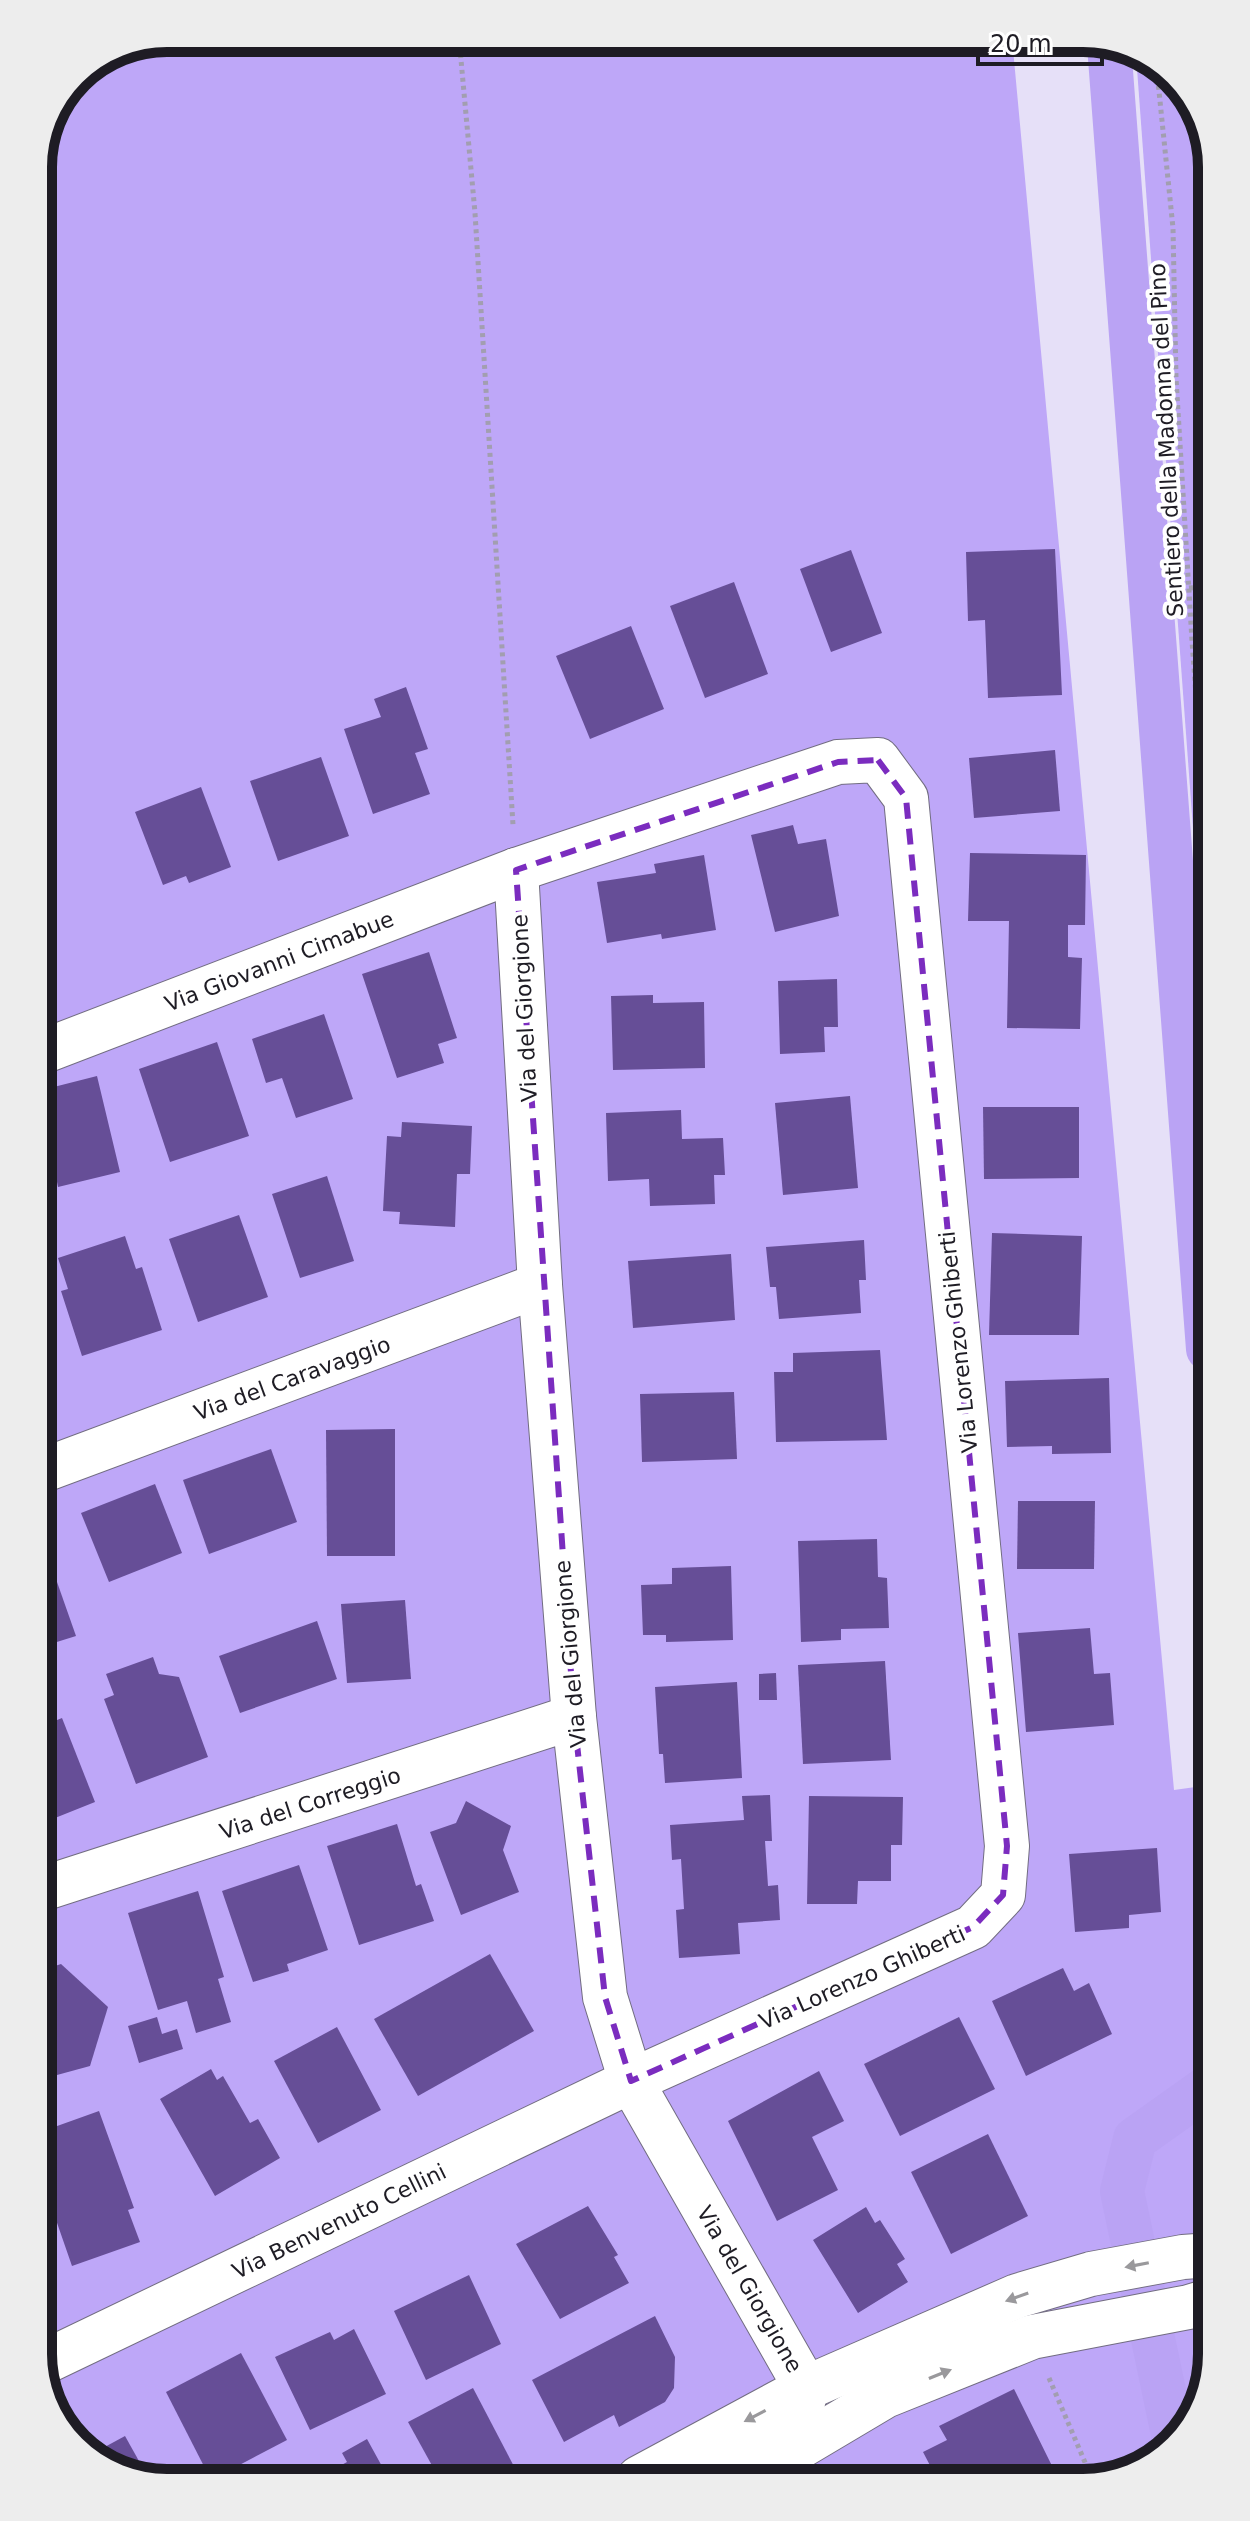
<svg xmlns="http://www.w3.org/2000/svg" width="1250" height="2521" viewBox="0 0 1250 2521" font-family="'DejaVu Sans',sans-serif">
<style>
.forest{fill:#bea7f8}
.lines{fill:none;stroke-linecap:round;stroke-linejoin:round}
.canal{stroke:#baa3f4;stroke-width:44}
.building{fill:#664e97}
.minor-casing{stroke:#726d81;stroke-width:46}
.path{stroke:#a29eb0;stroke-width:5;stroke-dasharray:4 4;stroke-linecap:butt}
.minor{stroke:#fff;stroke-width:44}
.oneway{fill:#9a999c}
.marked{fill:none;stroke:#7b2cbf;stroke-width:6;stroke-dasharray:16 10;stroke-linejoin:round}
.labels{text-anchor:middle;stroke-width:8;stroke-linejoin:round;paint-order:stroke}
.street-label{font-size:22px;fill:#1e1c24;stroke:#fff}
.rim{fill:none;stroke:#1e1c24;stroke-width:10}
</style>
<rect width="100%" height="100%" fill="#e6e0f8"/>
<g class="forest">
<path d="M167 38H1012L1174 1790 1210 1785 1212 2355 1190 2426 1132 2473 159 2483 95 2461 48 2403 38 159 76 75Z"/>
<path d="M1136 55 1161 64 1202 118 1206 1005Z"/>
</g>
<g class="lines">
<g class="canal">
<path d="M1109 45 1208 1349"/>
<path d="M1174 2439 1122 2191 1135 2139 1211 2085"/>
</g>
</g>
<g class="building">
<path d="M1055 549 1062 695 988 698 985 620 968 621 966 552Z"/>
<path d="M851 550 882 633 831 652 800 569Z"/>
<path d="M734 582 768 674 705 698 670 606Z"/>
<path d="M631 626 664 709 590 739 556 656Z"/>
<path d="M406 687 428 749 415 753 430 794 373 814 344 729 381 717 374 699Z"/>
<path d="M1055 750 1060 811 974 818 969 758Z"/>
<path d="M321 757 349 836 278 861 250 781Z"/>
<path d="M201 787 231 867 189 883 186 876 163 885 135 812Z"/>
<path d="M793 825 798 844 826 839 839 916 775 932 751 835Z"/>
<path d="M970 853 1086 855 1085 925H1068V957L1082 958 1080 1029 1007 1028 1009 921H968Z"/>
<path d="M704 855 716 930 662 939 661 934 607 943 597 882 656 873 654 864Z"/>
<path d="M429 952 457 1038 438 1044 444 1063 397 1078 362 974Z"/>
<path d="M837 979 838 1027H824L825 1052 780 1054 778 981Z"/>
<path d="M653 995V1003L704 1002 705 1068 613 1070 611 996Z"/>
<path d="M324 1014 353 1099 296 1118 282 1078 266 1083 252 1039Z"/>
<path d="M217 1042 249 1136 170 1162 139 1069Z"/>
<path d="M97 1076 120 1172 58 1187 52 1156 57 1155 42 1090Z"/>
<path d="M850 1096 858 1188 783 1195 775 1103Z"/>
<path d="M983 1107H1079V1178L984 1179Z"/>
<path d="M681 1110 682 1139 723 1138 725 1175H714L715 1204 650 1206 649 1179 608 1181 606 1113Z"/>
<path d="M402 1122 472 1126 470 1174H457L455 1227 399 1224 400 1212 383 1211 387 1136 401 1137Z"/>
<path d="M327 1176 354 1261 300 1278 272 1194Z"/>
<path d="M239 1215 268 1297 198 1322 169 1239Z"/>
<path d="M992 1233 1082 1236 1079 1335H989Z"/>
<path d="M125 1236 136 1269 142 1267 162 1330 82 1356 61 1291 68 1289 58 1258Z"/>
<path d="M864 1240 866 1280H859L861 1313 779 1319 776 1287H770L766 1247Z"/>
<path d="M731 1254 735 1320 633 1328 628 1261Z"/>
<path d="M880 1350 887 1440 776 1442 774 1372H793V1353Z"/>
<path d="M1109 1378 1111 1453 1052 1454V1446L1007 1447 1005 1381Z"/>
<path d="M734 1392 737 1459 642 1462 640 1394Z"/>
<path d="M395 1429V1556H327L326 1430Z"/>
<path d="M271 1449 297 1522 209 1554 183 1480Z"/>
<path d="M155 1484 182 1553 109 1582 81 1513Z"/>
<path d="M1018 1501H1095L1094 1569H1017Z"/>
<path d="M877 1539 878 1577 887 1578 889 1628 841 1629V1640L801 1642 798 1541Z"/>
<path d="M44 1545 76 1636 44 1646Z"/>
<path d="M731 1566 733 1640 666 1642V1635H643L641 1585 672 1584V1568Z"/>
<path d="M405 1600 411 1679 347 1683 341 1604Z"/>
<path d="M317 1621 337 1679 240 1713 219 1656Z"/>
<path d="M1090 1628 1094 1674 1110 1673 1114 1725 1026 1732 1018 1633Z"/>
<path d="M153 1657 159 1674 179 1677 208 1757 136 1784 104 1699 114 1695 106 1674Z"/>
<path d="M885 1661 891 1760 803 1764 798 1665Z"/>
<path d="M776 1673 777 1700H759V1674Z"/>
<path d="M737 1682 742 1778 665 1783 663 1754H659L655 1687Z"/>
<path d="M62 1718 95 1802 45 1822V1725Z"/>
<path d="M770 1795 772 1841H765L768 1886 778 1885 780 1920 738 1923 740 1954 679 1958 676 1910 684 1909 681 1859 672 1860 670 1825 744 1820 742 1796Z"/>
<path d="M809 1796 903 1797 902 1845H891V1881H858L857 1904H807Z"/>
<path d="M466 1801 511 1826 503 1850 519 1892 461 1915 430 1832 456 1823Z"/>
<path d="M397 1824 416 1886 421 1884 434 1921 359 1945 327 1846Z"/>
<path d="M1157 1848 1161 1912 1129 1915V1928L1075 1932 1069 1854Z"/>
<path d="M299 1865 328 1950 287 1964 289 1971 253 1982 222 1891Z"/>
<path d="M198 1891 224 1977 218 1979 231 2022 196 2033 187 2001 158 2010 128 1913Z"/>
<path d="M490 1954 534 2031 418 2096 374 2019Z"/>
<path d="M61 1964 108 2007 90 2066 46 2078V1969Z"/>
<path d="M1063 1968 1074 1991 1089 1983 1112 2034 1026 2076 992 2001Z"/>
<path d="M157 2017 162 2034 177 2029 183 2049 139 2063 128 2026Z"/>
<path d="M959 2017 995 2089 900 2136 864 2064Z"/>
<path d="M337 2027 381 2110 318 2143 274 2061Z"/>
<path d="M211 2069 217 2080 223 2076 250 2123 258 2119 280 2158 215 2196 160 2099Z"/>
<path d="M819 2071 844 2121 812 2137 838 2190 777 2221 728 2121Z"/>
<path d="M99 2111 134 2208 128 2210 140 2242 72 2266 47 2194 46 2130Z"/>
<path d="M988 2134 1028 2216 951 2254 911 2172Z"/>
<path d="M588 2206 618 2255 614 2257 629 2283 560 2319 516 2244Z"/>
<path d="M866 2207 875 2223 880 2220 905 2259 897 2264 908 2282 858 2313 813 2240Z"/>
<path d="M469 2275 501 2344 426 2380 394 2311Z"/>
<path d="M655 2316 675 2357 674 2388 665 2402 619 2427 614 2415 564 2442 532 2380Z"/>
<path d="M354 2329 386 2394 310 2430 275 2357 330 2332 334 2340Z"/>
<path d="M241 2353 287 2440 211 2480 166 2392Z"/>
<path d="M473 2388 519 2476 513 2479 440 2480 408 2422Z"/>
<path d="M1014 2389 1056 2474 935 2475 923 2452 947 2440 939 2426Z"/>
<path d="M125 2436 149 2479 95 2461 90 2455Z"/>
<path d="M367 2439 384 2470 369 2478 370 2481H312L347 2462 342 2453Z"/>
</g>
<g class="lines">
<g class="minor-casing">
<g id="minor">
<path d="M516 870 540 1285 574 1717 605 1997 631 2081 806 2388 797 2431 713 2477"/>
<path d="M42 1052 516 870 838 762 878 760 906 798 1007 1846 1003 1895 973 1927 631 2081 47 2361"/>
<path d="M44 1470 540 1285"/>
<path d="M45 1888 574 1717"/>
<path d="M779 2459 885 2396 1032 2337 1189 2307 1212 2300"/>
<path d="M639 2478 806 2388 1017 2296 1091 2274 1183 2257 1212 2255"/>
</g>
</g>
<g class="path">
<path d="M459 38 475 213 513 825"/>
<path d="M1156 62 1173 228 1176 378 1192 641 1205 817"/>
<path d="M1189 588 1204 587"/>
<path d="M1049 2378 1090 2474"/>
</g>
<use href="#minor" class="minor"/>
</g>
<defs><path id="oneway-solid" d="M-6-.8H1V-3.2L6.5 0L1 3.2V.8H-6Z" transform="scale(2)"/></defs>
<g class="oneway">
<use href="#oneway-solid" transform="translate(1137 2265) rotate(169)"/>
<use href="#oneway-solid" transform="translate(1017 2297) rotate(160)"/>
<use href="#oneway-solid" transform="translate(940 2374) rotate(-22)"/>
<use href="#oneway-solid" transform="translate(755 2416) rotate(152)"/>
</g>
<path class="marked" d="M878 760 906 798 1007 1846 1003 1895 973 1927 631 2081 605 1997 574 1717 516 870 838 762Z"/>
<g class="labels">
<g class="street-label">
<text transform="translate(1166 440) rotate(-93)" y="8">Sentiero della Madonna del Pino</text>
<text transform="translate(279 961) rotate(-21)" y="8">Via Giovanni Cimabue</text>
<text transform="translate(524 1008) rotate(-93)" y="8">Via del Giorgione</text>
<text transform="translate(958 1342) rotate(-96)" y="8">Via Lorenzo Ghiberti</text>
<text transform="translate(292 1378) rotate(-20)" y="8">Via del Caravaggio</text>
<text transform="translate(570 1654) rotate(-95)" y="8">Via del Giorgione</text>
<text transform="translate(310 1803) rotate(-18)" y="8">Via del Correggio</text>
<text transform="translate(862 1977) rotate(-24)" y="8">Via Lorenzo Ghiberti</text>
<text transform="translate(339 2221) rotate(-26)" y="8">Via Benvenuto Cellini</text>
<text transform="translate(750 2289) rotate(60)" y="8">Via del Giorgione</text>
</g>
</g>
<path d="M0 0H1250V2521H0ZM167 52H1083A115 115 0 0 1 1198 167V2354A115 115 0 0 1 1083 2469H167A115 115 0 0 1 52 2354V167A115 115 0 0 1 167 52Z" fill="#ededed" fill-rule="evenodd"/>
<path class="rim" d="M167 52H1083A115 115 0 0 1 1198 167V2354A115 115 0 0 1 1083 2469H167A115 115 0 0 1 52 2354V167A115 115 0 0 1 167 52Z"/>
<path d="M978 52v12h124v-12" fill="none" stroke="#1e1c24" stroke-width="4"/>
<text x="990" y="52" font-size="24" fill="#1e1c24" stroke="#ffffff" stroke-width="6" paint-order="stroke">20 m</text>
</svg>
